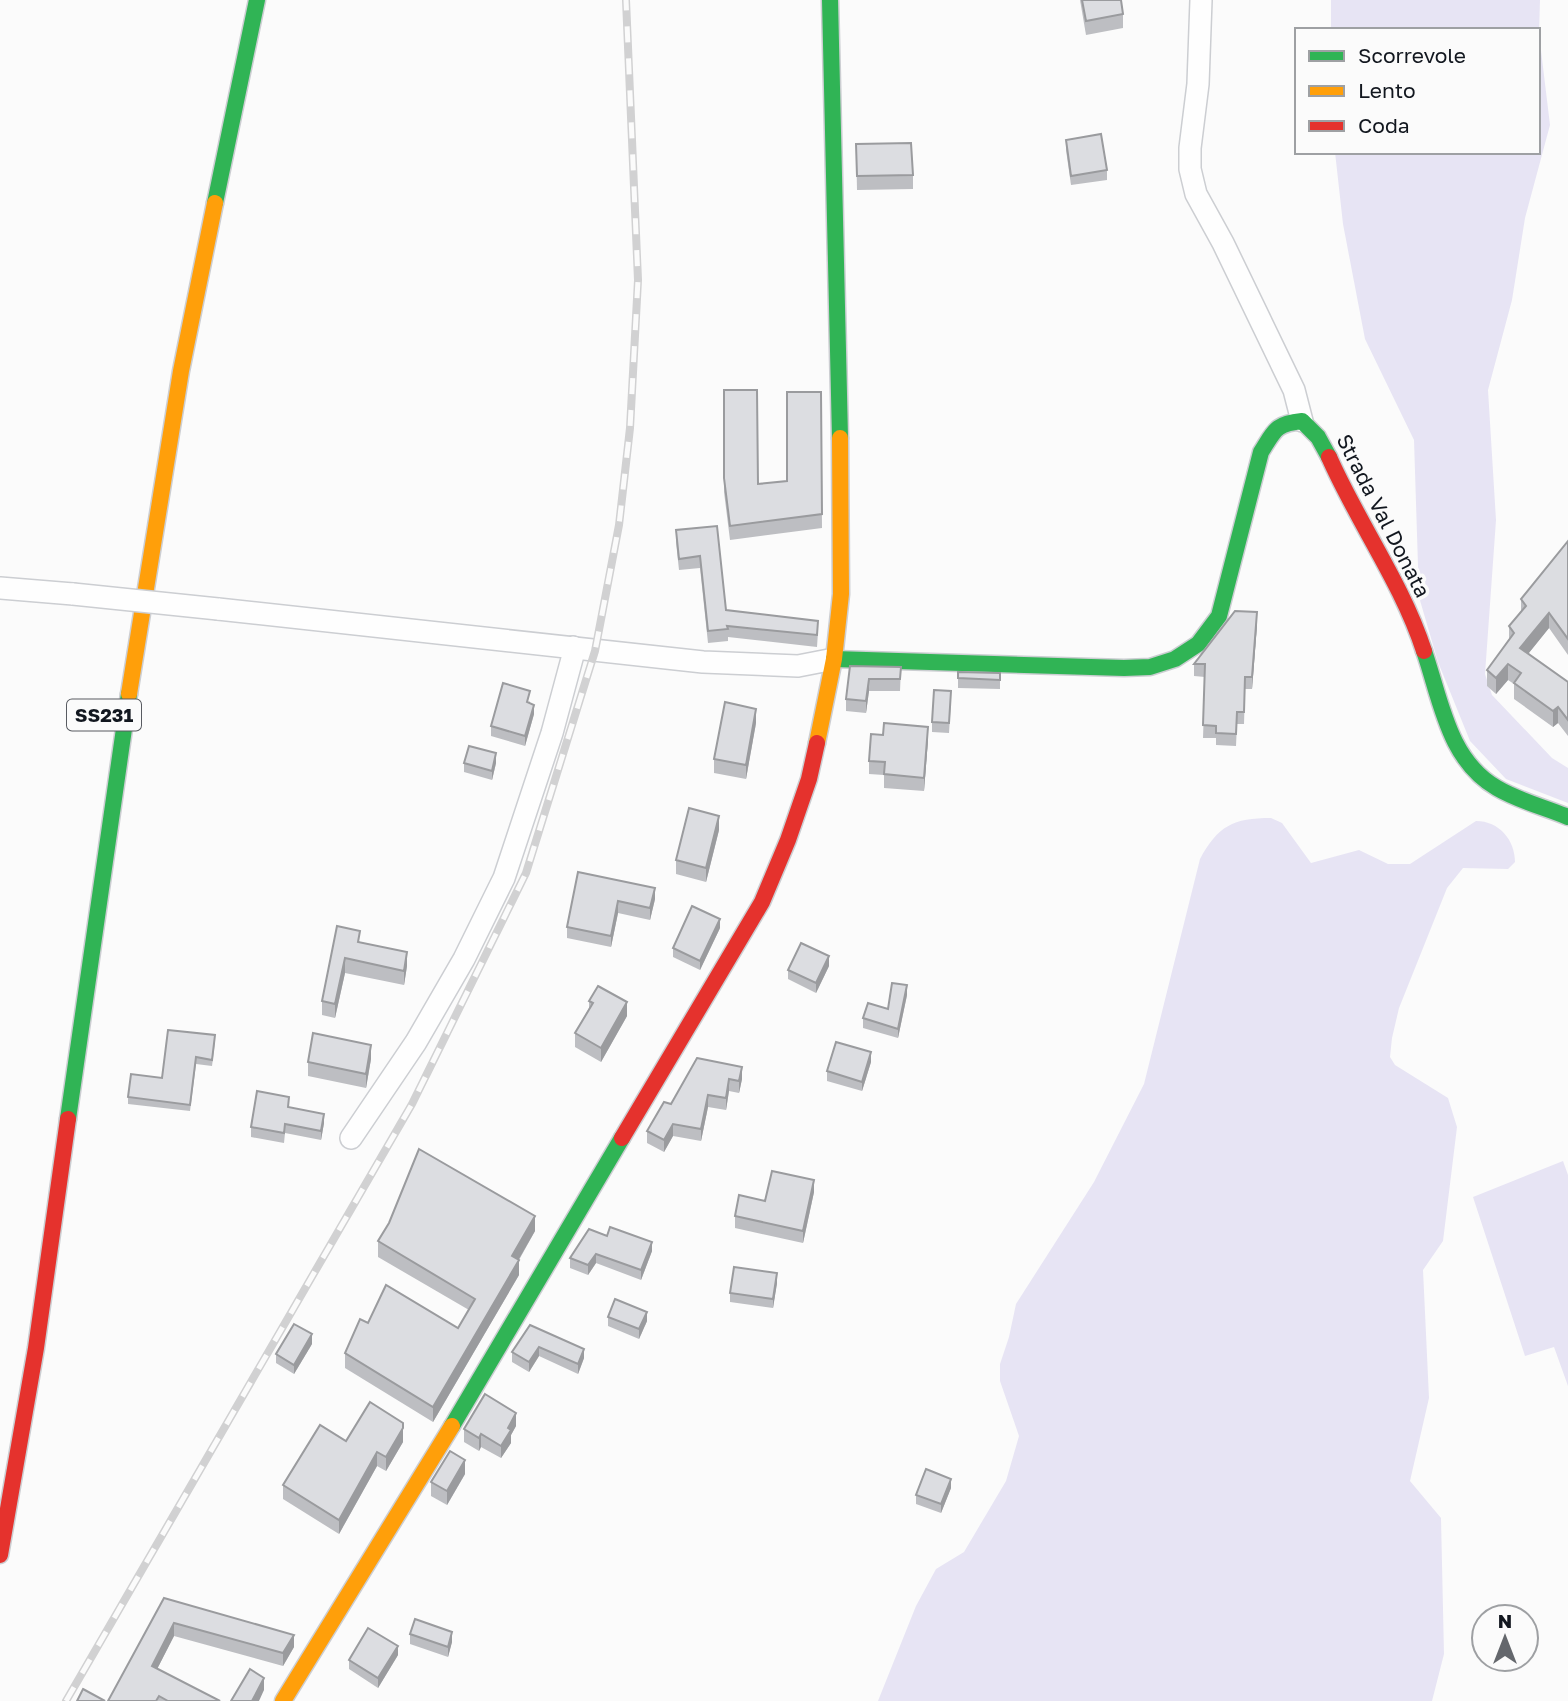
<svg xmlns="http://www.w3.org/2000/svg" width="1568" height="1701" viewBox="0 0 1568 1701" font-family="'Golos Text',sans-serif">
<style>
.green{fill:#e7e4f4}
.lines{fill:none;stroke-linecap:round;stroke-linejoin:round}
.street-casing{stroke:#ccced2;stroke-width:24}
.fast-casing{stroke:#ccced2;stroke-width:19}
.slow-casing{stroke:#ccced2;stroke-width:19}
.jam-casing{stroke:#ccced2;stroke-width:19}
.street{stroke:#fefefe;stroke-width:21}
.fast{stroke:#30b455;stroke-width:16}
.slow{stroke:#ff9f0a;stroke-width:16}
.jam{stroke:#e5322d;stroke-width:16}
.rail-casing{stroke:#d1d1d2;stroke-width:8}
.rail{stroke:#fbfbfb;stroke-width:5;stroke-dasharray:16;stroke-linecap:butt}
.street-bridge-casing{stroke:#ccced2;stroke-width:24;stroke-linecap:butt}
.street-bridge{stroke:#fefefe;stroke-width:21}
.wall{fill:#bdbec2}
.shaded-wall{fill:#9a9b9e}
.building{fill:#dcdde1;stroke:#9a9b9e;stroke-width:2}
.labels{text-anchor:middle;stroke-width:7;stroke-linejoin:round;paint-order:stroke}
.shield{fill:#fbfbfb;stroke:#585b61;stroke-width:2}
.shield-label{font-size:19px;font-weight:bold;fill:#12171f}
.street-label{font-size:21px;fill:#12171f;stroke:#fbfbfb}
</style>
<rect width="100%" height="100%" fill="#fbfbfb"/>
<g class="green">
<path d="M1331 0H1540L1539 34 1550 125 1525 218 1512 300 1488 390 1496 520 1485 674 1492 695 1552 758 1568 768V803L1506 779 1470 741 1438 662 1419 597 1414 440 1365 339 1343 224 1335 152H1538V30H1331Z"/>
<path d="M1271 818 1282 823 1311 863 1359 850 1388 864H1410L1476 821C1499 821 1515 840 1515 862L1508 869 1463 868 1447 888 1399 1008 1392 1038 1390 1057 1395 1065 1448 1098 1457 1127 1443 1241 1423 1270 1429 1398 1410 1481 1441 1518 1444 1654 1432 1701H878L916 1606 936 1569 964 1552 1006 1481 1019 1436 1000 1381V1364L1009 1337 1016 1304 1094 1182 1144 1084 1200 859C1218 826 1233 818 1271 818Z"/>
<path d="M1563 1161 1568 1175V1386L1554 1347 1525 1356 1473 1197Z"/>
</g>
<g class="lines">
<g class="street-casing">
<g id="street">
<path d="M1201 0 1198 84 1190 148V169L1196 194 1223 243 1294 390 1302 421"/>
<path d="M0 588 73 594"/>
<path d="M218 609 703 662 798 666 834 659"/>
<path d="M351 1138 416 1042 464 959 504 878 552 733 573 655V647"/>
</g>
</g>
<g class="fast-casing">
<g id="fast">
<path d="M830 0 840 438"/>
<path d="M215 203 257 0"/>
<path d="M1424 651C1441 700 1448 760 1497 788 1519 801 1544 807 1568 817"/>
<path d="M834 659 1124 668 1150 667 1175 659 1198 644 1219 616 1261 452C1275 430 1275 424 1302 421L1318 437 1329 457"/>
<path d="M68 1119 129 694"/>
<path d="M452 1426 622 1138"/>
</g>
</g>
<g class="slow-casing">
<g id="slow">
<path d="M129 694 181 371 215 203"/>
<path d="M817 743 834 659 841 594 840 438"/>
<path d="M283 1701 452 1426"/>
</g>
</g>
<g class="jam-casing">
<g id="jam">
<path d="M1329 457C1358 523 1402 583 1424 651"/>
<path d="M622 1138 762 902 788 840 809 779 817 743"/>
<path d="M0 1555 36 1348 68 1119"/>
</g>
</g>
<use href="#street" class="street"/>
<use href="#fast" class="fast"/>
<use href="#slow" class="slow"/>
<use href="#jam" class="jam"/>
<g class="rail-casing">
<path id="rail" d="M66 1701 412 1104 526 873 595 651 619 525 630 428 638 280 626 0"/>
</g>
<use href="#rail" class="rail"/>
<g class="street-bridge-casing">
<path id="street-bridge" d="M73 594 218 609"/>
</g>
<use href="#street-bridge" class="street-bridge"/>
</g>
<g class="wall">
<path d="M1080 0H1121L1123 14V28L1086 35Z"/>
<path d="M1066 140 1107 170V180L1071 185 1066 150Z"/>
<path d="M856 144 913 175V189L857 190Z"/>
<path d="M724 390 758 484 787 481 821 392 822 528 730 540 724 492Z"/>
<path d="M717 526 726 610 818 632 817 647 728 637V641L708 643 700 568 679 570 676 542V530Z"/>
<path d="M1568 541V655L1549 628 1528 654 1568 682V736L1558 723 1553 727 1514 699V684L1508 680 1496 694 1487 686V670L1509 639V626L1521 611V599Z"/>
<path d="M1257 625 1252 689H1245L1244 724H1237L1236 746 1216 745V738H1203L1205 677 1194 676V664Z"/>
<path d="M850 666 901 667 900 691H869L866 713 846 711V699Z"/>
<path d="M958 672 1000 673V689L958 688Z"/>
<path d="M530 701 529 703 534 714 525 746 491 736V726Z"/>
<path d="M951 701 949 733 932 732V722Z"/>
<path d="M756 723 746 779 714 773V759Z"/>
<path d="M928 740 924 791 884 788V775L869 774V761Z"/>
<path d="M464 763H496L492 780 464 772Z"/>
<path d="M719 830 706 882 676 874V860Z"/>
<path d="M578 872 655 899 650 920 618 913 611 947 567 938V927Z"/>
<path d="M337 926 360 942 407 966 404 985 345 973 335 1018 322 1015V1001Z"/>
<path d="M720 928 700 970 673 957V948Z"/>
<path d="M829 966 816 993 788 979V970Z"/>
<path d="M907 995 898 1038 863 1028V1018L888 1009Z"/>
<path d="M589 1001 627 1016 601 1062 575 1047V1033L589 1008Z"/>
<path d="M215 1042 212 1066 196 1064 190 1111 128 1104V1097L162 1078Z"/>
<path d="M697 1058 742 1079 739 1093 729 1091 726 1110 708 1107 701 1141 673 1136 664 1152 647 1143V1131L671 1104Z"/>
<path d="M371 1059 366 1088 308 1076V1062Z"/>
<path d="M871 1062 862 1091 827 1081V1071Z"/>
<path d="M289 1107 324 1123 321 1140 285 1133 284 1143 251 1137V1127Z"/>
<path d="M814 1192 803 1243 735 1228V1216L765 1201Z"/>
<path d="M589 1229 652 1251 641 1280 596 1263 588 1275 570 1268V1258Z"/>
<path d="M535 1231 519 1260V1275L433 1422 345 1368V1353L458 1328 469 1310 378 1257V1241Z"/>
<path d="M777 1283 773 1308 730 1302V1293Z"/>
<path d="M608 1317 647 1321 639 1339 608 1326Z"/>
<path d="M530 1325 584 1358 578 1374 539 1356 529 1372 512 1362V1352Z"/>
<path d="M312 1344 294 1374 276 1363V1354Z"/>
<path d="M516 1426 511 1435V1443L501 1458 481 1447 479 1451 464 1442V1429Z"/>
<path d="M346 1441 403 1442 386 1471 377 1466 339 1534 283 1499V1485Z"/>
<path d="M465 1474 447 1505 431 1496V1482Z"/>
<path d="M951 1488 941 1513 916 1504V1495Z"/>
<path d="M164 1598 294 1647 283 1666 174 1636 157 1669 220 1701H108Z"/>
<path d="M410 1634 452 1642 448 1657 410 1644Z"/>
<path d="M398 1655 378 1688 349 1669V1660Z"/>
</g>
<g class="shaded-wall">
<path d="M1257 612V625L1252 689V677Z"/>
<path d="M1549 613V628L1520 664V648Z"/>
<path d="M1508 664V680L1496 694V678Z"/>
<path d="M869 679V691L866 713V701Z"/>
<path d="M534 705V714L525 746V736Z"/>
<path d="M1558 707V723L1553 727V711Z"/>
<path d="M756 709V723L746 779V765Z"/>
<path d="M928 727V740L924 791V778Z"/>
<path d="M496 753V763L492 780V771Z"/>
<path d="M719 816V830L706 882V868Z"/>
<path d="M655 888V899L650 920V908Z"/>
<path d="M618 901V913L611 947V936Z"/>
<path d="M720 919V928L700 970V961Z"/>
<path d="M407 952V966L404 985V971Z"/>
<path d="M829 956V966L816 993V983Z"/>
<path d="M345 958V973L335 1018V1004Z"/>
<path d="M907 985V995L898 1038V1029Z"/>
<path d="M627 1002V1016L601 1062V1048Z"/>
<path d="M371 1045V1059L366 1088V1074Z"/>
<path d="M871 1052V1062L862 1091V1082Z"/>
<path d="M742 1067V1079L739 1093V1081Z"/>
<path d="M729 1079V1091L726 1110V1098Z"/>
<path d="M708 1095V1107L701 1141V1129Z"/>
<path d="M324 1114V1123L321 1140V1131Z"/>
<path d="M673 1124V1136L664 1152V1140Z"/>
<path d="M814 1180V1192L803 1243V1231Z"/>
<path d="M535 1216V1231L512 1271V1256Z"/>
<path d="M652 1242V1251L641 1280V1270Z"/>
<path d="M596 1254V1263L588 1275V1265Z"/>
<path d="M519 1260V1275L433 1422V1407Z"/>
<path d="M777 1273V1283L773 1308V1299Z"/>
<path d="M647 1312V1321L639 1339V1329Z"/>
<path d="M312 1334V1344L294 1374V1365Z"/>
<path d="M539 1347V1356L529 1372V1362Z"/>
<path d="M584 1349V1358L578 1374V1364Z"/>
<path d="M516 1413V1426L511 1435V1443L501 1458V1446L508 1428Z"/>
<path d="M403 1428V1442L386 1471V1457Z"/>
<path d="M481 1434V1447L479 1451V1438Z"/>
<path d="M377 1452V1466L339 1534V1520Z"/>
<path d="M465 1460V1474L447 1505V1491Z"/>
<path d="M951 1479V1488L941 1513V1504Z"/>
<path d="M174 1623V1636L152 1679V1666Z"/>
<path d="M452 1632V1642L448 1657V1647Z"/>
<path d="M294 1635V1647L283 1666V1653Z"/>
<path d="M398 1646V1655L378 1688V1678Z"/>
<path d="M264 1678V1690L259 1701H252Z"/>
</g>
<g class="building">
<path d="M1082 0H1121L1123 14 1086 21Z"/>
<path d="M1101 134 1107 170 1071 176 1066 140Z"/>
<path d="M911 143 913 175 857 176 856 144Z"/>
<path d="M724 390H757L758 484 787 481V392H821L822 514 730 526 724 478Z"/>
<path d="M717 526 726 610 818 621 817 635 727 626 728 629 708 631 700 556 679 559 676 530Z"/>
<path d="M1568 541V639L1549 613 1520 648 1568 682V720L1558 707 1553 711 1514 683 1521 673 1508 664 1496 678 1487 670 1514 633 1509 626 1526 606 1521 599Z"/>
<path d="M1235 611 1257 612 1252 677H1245L1244 712H1237L1236 734 1216 733V726L1203 725 1205 664H1194Z"/>
<path d="M850 666 901 667 900 679H869L866 701 846 699Z"/>
<path d="M958 672 1000 673V680L958 678Z"/>
<path d="M503 683 530 691 527 702 534 705 525 736 491 726Z"/>
<path d="M934 690 951 691 949 723 932 722Z"/>
<path d="M725 702 756 709 746 765 714 759Z"/>
<path d="M884 723 928 727 924 778 884 774 885 762 869 761 871 734 883 735Z"/>
<path d="M469 746 496 753 492 771 464 763Z"/>
<path d="M689 808 719 816 706 868 676 860Z"/>
<path d="M578 872 655 888 650 908 618 901 611 936 567 927Z"/>
<path d="M692 906 720 919 700 961 673 948Z"/>
<path d="M337 926 360 931 358 942 407 952 404 971 345 958 335 1004 322 1001Z"/>
<path d="M801 943 829 956 816 983 788 970Z"/>
<path d="M892 983 907 985 898 1029 863 1018 868 1003 888 1009Z"/>
<path d="M598 986 627 1002 601 1048 575 1033 593 1003 589 1001Z"/>
<path d="M168 1030 215 1035 212 1060 196 1057 190 1105 128 1097 131 1074 162 1078Z"/>
<path d="M313 1033 371 1045 366 1074 308 1062Z"/>
<path d="M836 1042 871 1052 862 1082 827 1071Z"/>
<path d="M697 1058 742 1067 739 1081 729 1079 726 1098 708 1095 701 1129 673 1124 664 1140 647 1131 664 1102 671 1104Z"/>
<path d="M257 1091 289 1097 288 1107 324 1114 321 1131 285 1124 284 1133 251 1127Z"/>
<path d="M419 1149 535 1216 512 1256 519 1260 433 1407 345 1353 360 1319 368 1323 386 1285 458 1328 475 1299 378 1241 389 1223Z"/>
<path d="M772 1171 814 1180 803 1231 735 1216 739 1195 765 1201Z"/>
<path d="M610 1227 652 1242 641 1270 596 1254 588 1265 570 1258 589 1229 607 1236Z"/>
<path d="M734 1267 777 1273 773 1299 730 1293Z"/>
<path d="M615 1299 647 1312 639 1329 608 1317Z"/>
<path d="M294 1324 312 1334 294 1365 276 1354Z"/>
<path d="M530 1325 584 1349 578 1364 539 1347 529 1362 512 1352Z"/>
<path d="M485 1394 516 1413 508 1428 511 1430 501 1446 481 1434 479 1438 464 1429Z"/>
<path d="M370 1402 403 1423V1428L386 1457 377 1452 339 1520 283 1485 320 1425 346 1441Z"/>
<path d="M450 1451 465 1460 447 1491 431 1482Z"/>
<path d="M926 1469 951 1479 941 1504 916 1495Z"/>
<path d="M164 1598 294 1635 283 1653 174 1623 152 1666 220 1701H168L159 1696 156 1701H108Z"/>
<path d="M415 1619 452 1632 448 1647 410 1634Z"/>
<path d="M368 1628 398 1646 378 1678 349 1660Z"/>
<path d="M250 1669 264 1678 252 1701H231Z"/>
<path d="M83 1689 105 1701H77Z"/>
</g>
<g class="labels">
<rect class="shield" x="67" y="699.5" width="74" height="31" rx="5"/>
<g class="shield-label">
<text x="104" y="722">SS231</text>
</g>
<g class="street-label">
<text transform="translate(1383 516) rotate(63)" y="7">Strada Val Donata</text>
</g>
</g>
<rect x="1295" y="28" width="245" height="126" fill="#fbfbfb" stroke="#9ea0a3" stroke-width="2"/>
<rect x="1309" y="51" width="35" height="10" fill="#30b455" stroke="#9ea0a3" stroke-width="2"/>
<text x="1358" y="63" font-size="21" fill="#12171f">Scorrevole</text>
<rect x="1309" y="86" width="35" height="10" fill="#ff9f0a" stroke="#9ea0a3" stroke-width="2"/>
<text x="1358" y="98" font-size="21" fill="#12171f">Lento</text>
<rect x="1309" y="121" width="35" height="10" fill="#e5322d" stroke="#9ea0a3" stroke-width="2"/>
<text x="1358" y="133" font-size="21" fill="#12171f">Coda</text>
<g transform="translate(1505 1638)"><circle r="33" fill="#fbfbfb" stroke="#9ea0a3" stroke-width="2"/>
<path d="M0-5L12 26L0 18L-12 26Z" fill="#64676c"/>
<text y="-10" font-size="19" font-weight="bold" text-anchor="middle" fill="#12171f">N</text>
</g>
</svg>
